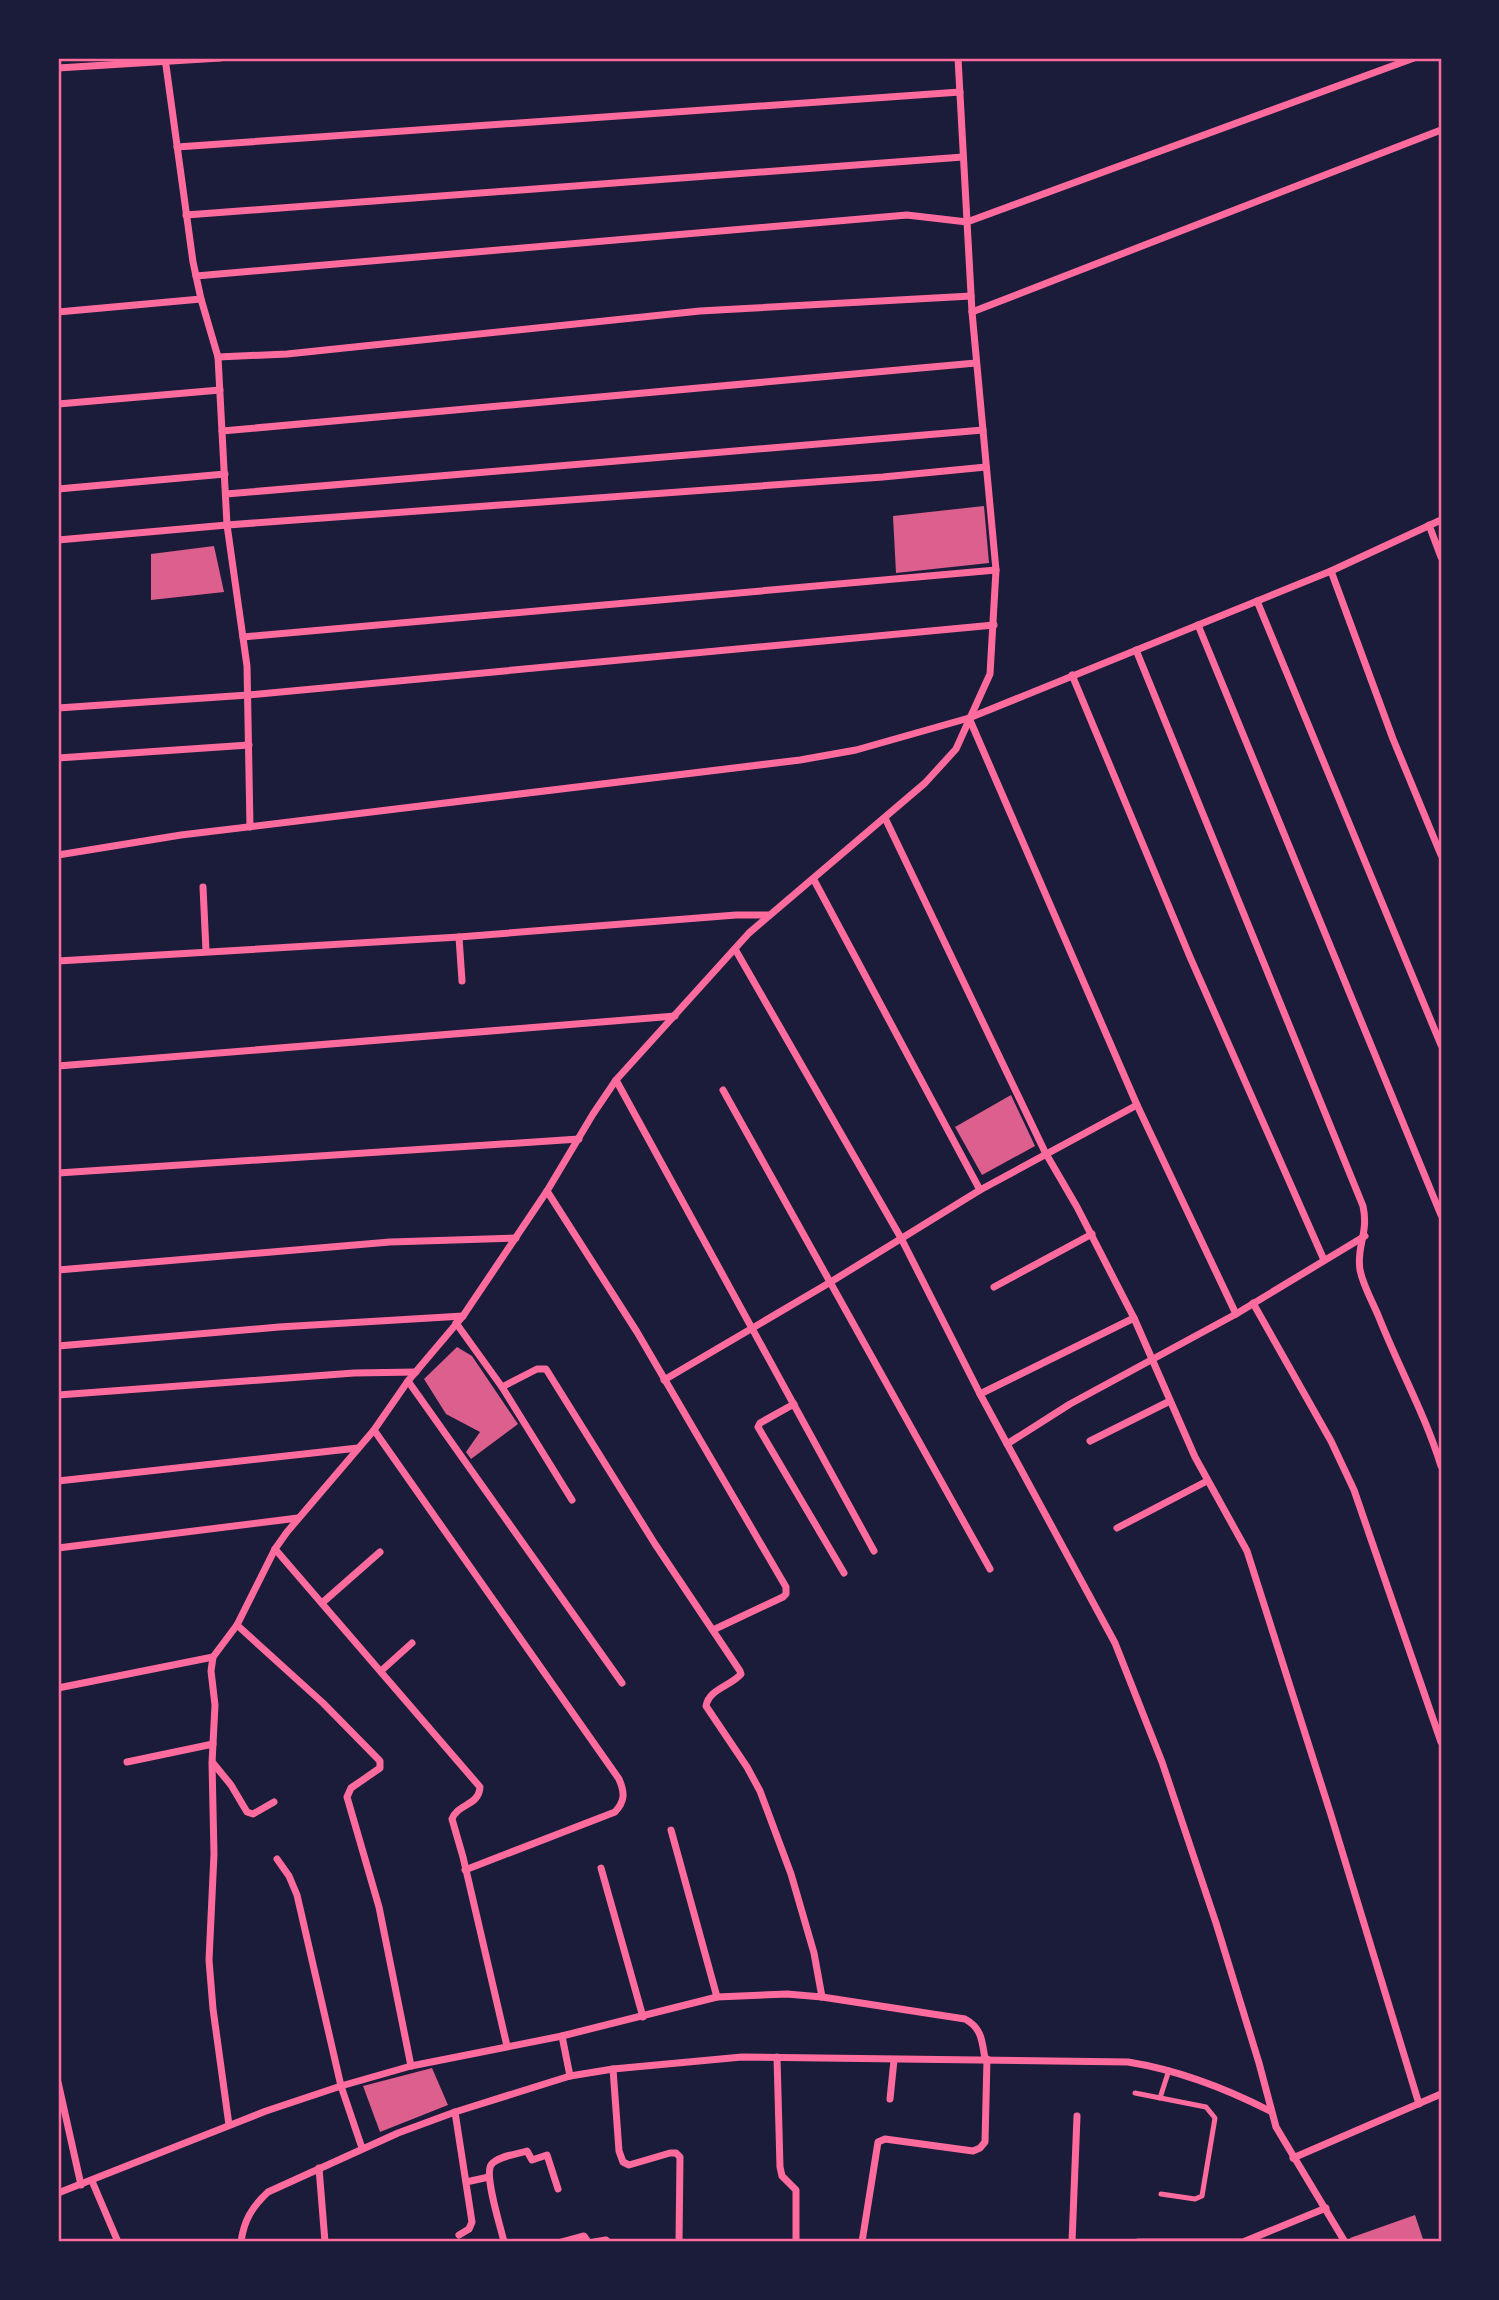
<svg xmlns="http://www.w3.org/2000/svg" width="1499" height="2300" viewBox="0 0 1499 2300" font-family="Figtree,sans-serif">
<style>
.building{fill:#dd5f8e}
.lines{fill:none;stroke-linecap:round;stroke-linejoin:round}
.service{stroke:#ff6b9d;stroke-width:5}
.minor{stroke:#ff6b9d;stroke-width:7}
.neatline{fill:none;stroke:#ff6b9d;stroke-width:2.5}
</style>
<rect width="100%" height="100%" fill="#1b1b3a"/>
<g class="building">
<path d="M984 506 989 563 896 573 893 516Z"/>
<path d="M214 546 224 592 151 600V554Z"/>
<path d="M1011 1095 1035 1146 982 1175 955 1127Z"/>
<path d="M457 1347 472 1356 518 1424 471 1459 466 1452 480 1432 446 1414 424 1379Z"/>
<path d="M432 2068 448 2105 380 2132 363 2086Z"/>
<path d="M1415 2215 1424 2242H1351L1350 2238Z"/>
</g>
<g class="lines">
<g class="service">
<path d="M1135 2093 1206 2107 1215 2118 1202 2196 1195 2199 1161 2194"/>
<path d="M1160 2098 1169 2070"/>
</g>
<g class="minor">
<path d="M165 58 193 262 201 299 218 357 227 525 247 666 250 827"/>
<path d="M58 68 220 58"/>
<path d="M177 147 960 92"/>
<path d="M186 215 963 157"/>
<path d="M196 276 907 215 967 222 1414 58"/>
<path d="M58 312 201 299"/>
<path d="M972 312 1441 130"/>
<path d="M218 357 287 354 700 311 971 296"/>
<path d="M58 404 220 390"/>
<path d="M222 431 976 363"/>
<path d="M58 489 225 474"/>
<path d="M226 494 983 430"/>
<path d="M1429 525 1441 557"/>
<path d="M58 540 227 525 883 477 986 467"/>
<path d="M1331 571 1393 739 1441 855"/>
<path d="M1257 601 1441 1045"/>
<path d="M1198 625 1441 1215"/>
<path d="M243 637 996 570"/>
<path d="M1136 650 1363 1206C1369 1234 1356 1246 1360 1270 1363 1285 1372 1301 1378 1315 1398 1366 1425 1414 1441 1466"/>
<path d="M1072 675 1190 957 1324 1260"/>
<path d="M58 708 248 695 994 625"/>
<path d="M969 718 1137 1105 1236 1314"/>
<path d="M58 758 249 745"/>
<path d="M885 818 1045 1152 1077 1207 1134 1318 1195 1457 1247 1551 1331 1815 1419 2104"/>
<path d="M58 855 181 835 800 760 856 750 969 718 1331 571 1441 520"/>
<path d="M814 880 980 1190"/>
<path d="M203 887 206 951"/>
<path d="M459 937 462 981"/>
<path d="M735 949 901 1238 980 1394 1115 1643 1162 1762 1216 1923 1259 2063 1276 2127 1345 2242"/>
<path d="M58 961 459 937 736 915H768"/>
<path d="M58 1066 675 1016"/>
<path d="M616 1080 874 1551"/>
<path d="M723 1090 990 1569"/>
<path d="M58 1173 579 1139"/>
<path d="M547 1191 637 1332 786 1587V1594L783 1597 713 1630"/>
<path d="M58 1270 390 1242 516 1238"/>
<path d="M994 1287 1092 1234"/>
<path d="M1253 1303 1331 1441 1354 1490 1441 1742"/>
<path d="M456 1323 502 1387 572 1500"/>
<path d="M58 1346 279 1327 463 1316"/>
<path d="M664 1380 829 1283 980 1190 1137 1105"/>
<path d="M408 1381 622 1683"/>
<path d="M502 1387 537 1369H546L655 1544 740 1671 741 1674C731 1686 709 1689 706 1706L747 1767 760 1791 791 1874 814 1953 822 1997"/>
<path d="M980 1394 1134 1318"/>
<path d="M58 1395 354 1373 416 1372"/>
<path d="M794 1404 760 1423 758 1427 844 1573"/>
<path d="M374 1430 619 1779C625 1793 625 1801 615 1812L465 1870"/>
<path d="M1090 1441 1170 1401"/>
<path d="M1007 1444 1070 1404 1236 1314 1365 1236"/>
<path d="M58 1481 358 1448"/>
<path d="M1117 1528 1207 1481"/>
<path d="M58 1548 298 1518"/>
<path d="M275 1549 480 1787C479 1806 458 1803 452 1819L463 1857 507 2046"/>
<path d="M322 1603 380 1552"/>
<path d="M237 1625 323 1703 380 1761V1768L351 1788 347 1797 379 1907 411 2066"/>
<path d="M381 1671 412 1643"/>
<path d="M58 1688 213 1657"/>
<path d="M127 1762 213 1744"/>
<path d="M213 1763 231 1785 247 1812 253 1814 274 1802"/>
<path d="M671 1830 717 1997"/>
<path d="M277 1859 289 1876 297 1895 341 2086 362 2148"/>
<path d="M601 1868 643 2017"/>
<path d="M562 2036 570 2076"/>
<path d="M777 2057 780 2167 782 2176 796 2190V2242"/>
<path d="M613 2069 619 2151 623 2162 629 2165 670 2153H676L680 2157 679 2242"/>
<path d="M58 2082 81 2185"/>
<path d="M890 2099 894 2060"/>
<path d="M455 2112 472 2222 469 2229 459 2235"/>
<path d="M229 2125 213 2009 209 1960 214 1854 212 1763 215 1705 211 1671 213 1657 237 1625 275 1549 287 1532 374 1430 408 1381 463 1316 547 1191 593 1114 616 1080 749 933 925 783 956 749 990 674 996 570 972 312 958 58"/>
<path d="M1293 2158 1441 2094"/>
<path d="M319 2168 325 2242"/>
<path d="M92 2181 118 2242"/>
<path d="M466 2182 489 2177"/>
<path d="M58 2193 266 2111 341 2086 411 2066 562 2036 717 1997 787 1994 822 1997 965 2019C982 2028 982 2041 985 2059"/>
<path d="M241 2242C244 2220 252 2207 268 2192L398 2133 455 2112 570 2076 613 2069 742 2057 1128 2062C1178 2070 1225 2088 1270 2111"/>
<path d="M504 2242C501 2228 484 2176 491 2165 497 2156 518 2154 527 2151L532 2160 547 2155 558 2189"/>
<path d="M562 2242 584 2236 588 2242"/>
<path d="M594 2242 606 2240 608 2242"/>
<path d="M862 2242 878 2142 885 2139 973 2151 980 2148 985 2142 987 2059"/>
<path d="M1072 2242 1077 2116"/>
<path d="M1138 2242H1243L1326 2208"/>
</g>
</g>
<rect width="1499" height="2300" fill="none" stroke="#1b1b3a" stroke-width="119"/>
<rect x="60" y="60" width="1380" height="2180" class="neatline"/>
</svg>
